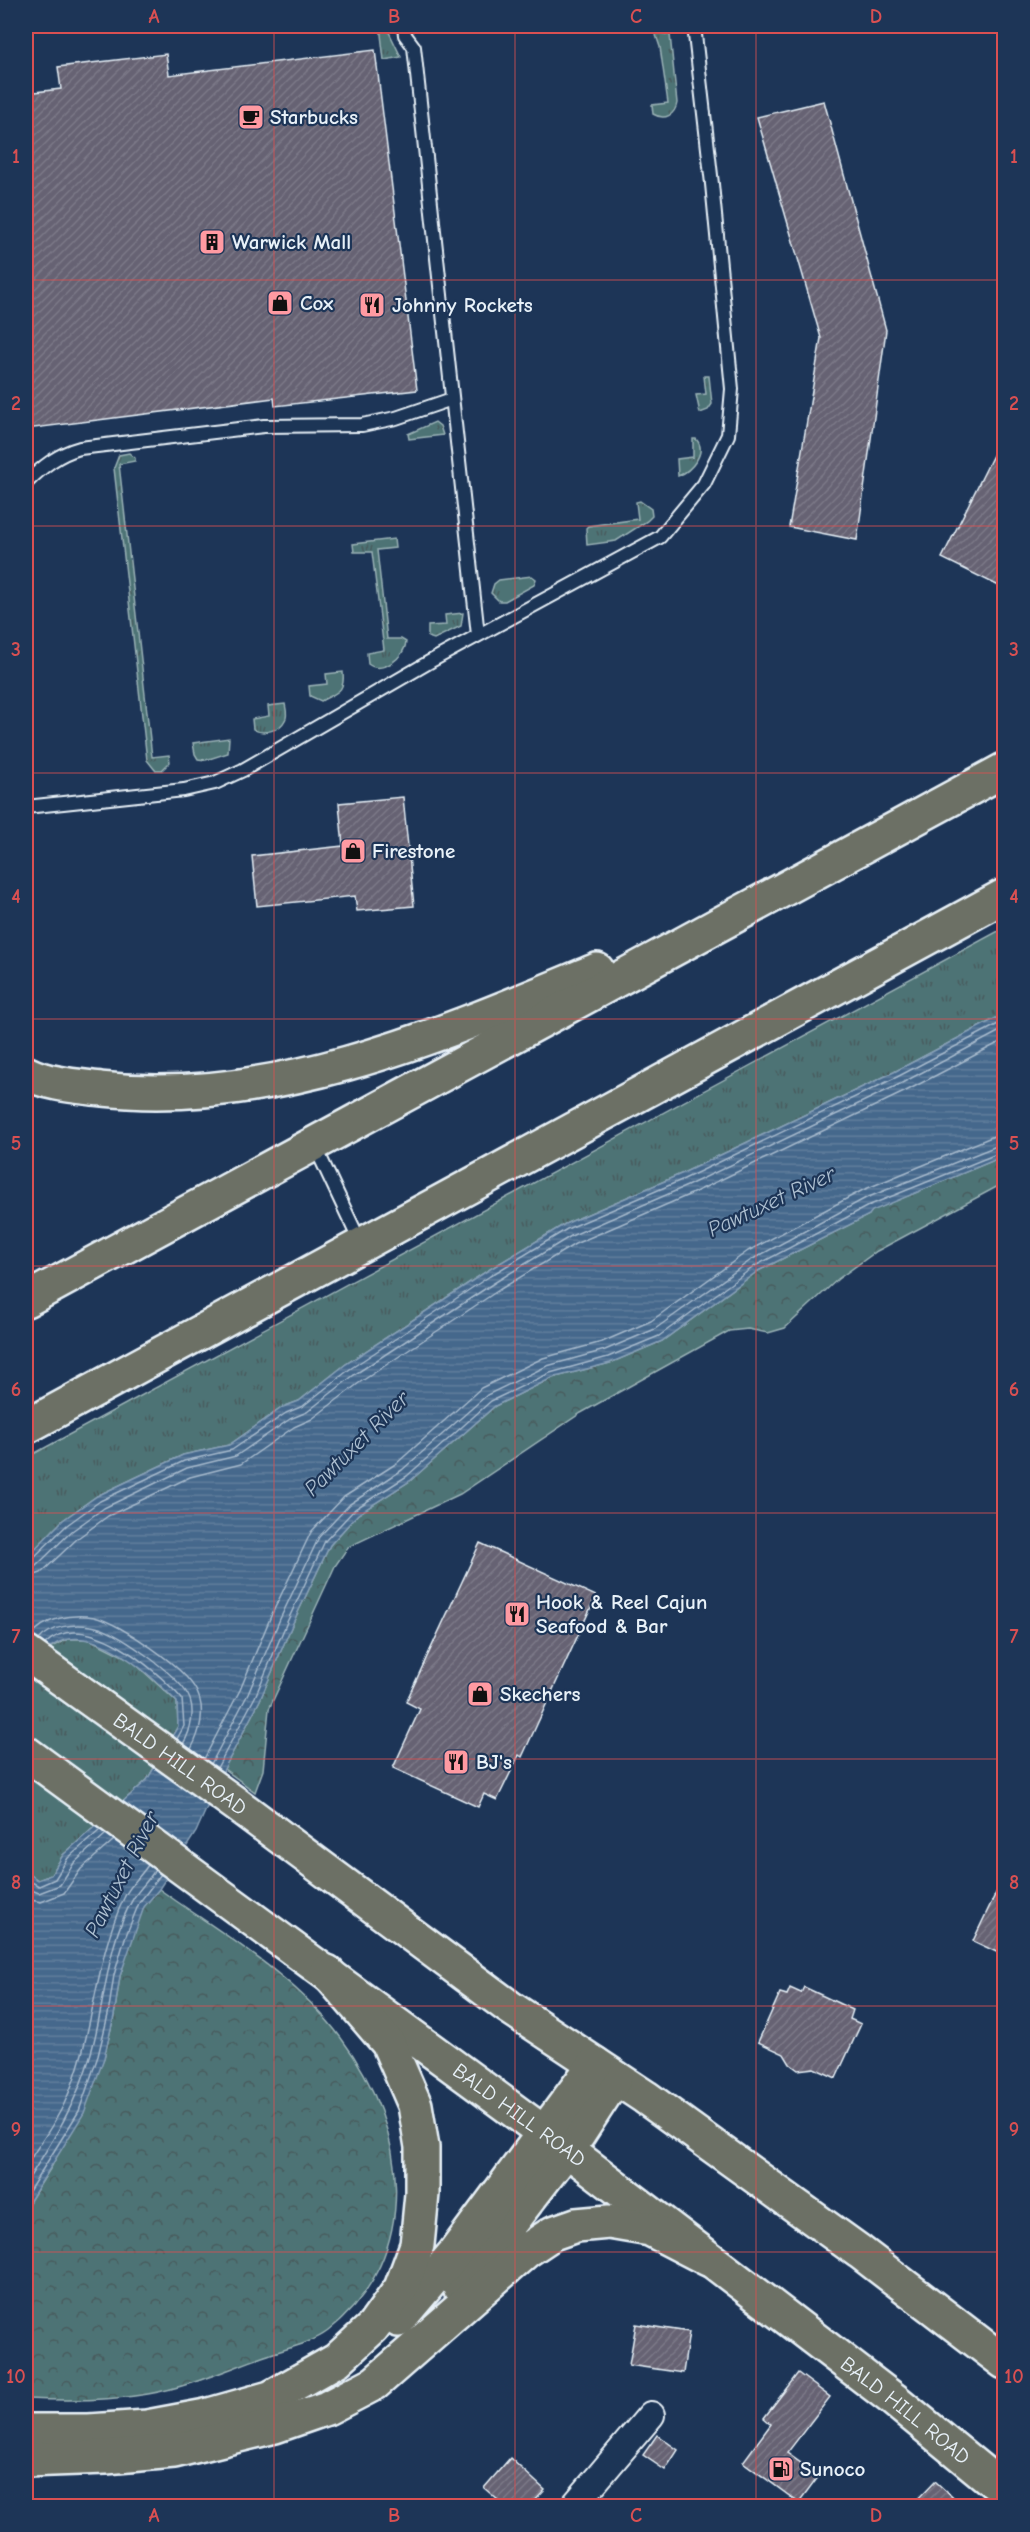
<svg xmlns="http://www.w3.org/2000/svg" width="1030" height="2532" viewBox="0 0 1030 2532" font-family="'Comic Neue',sans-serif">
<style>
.grass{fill:url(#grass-tufts);stroke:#9ab2b6;stroke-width:1.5}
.forest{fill:url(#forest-crowns);stroke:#9ab2b6;stroke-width:1.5}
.water{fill:url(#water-rules);stroke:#869fb7;stroke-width:1.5}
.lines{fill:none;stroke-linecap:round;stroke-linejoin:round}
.shore{stroke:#a7bacd;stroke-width:1.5}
.building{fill:url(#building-hatch);stroke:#e8f1f8;stroke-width:1.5}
.service-casing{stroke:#e8f1f8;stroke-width:16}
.minor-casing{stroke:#e8f1f8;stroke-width:30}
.primary-casing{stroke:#e8f1f8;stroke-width:38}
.motorway-casing{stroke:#e8f1f8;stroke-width:38}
.service{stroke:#1d3557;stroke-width:12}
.minor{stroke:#1d3557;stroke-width:26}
.primary{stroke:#6c7065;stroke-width:33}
.motorway{stroke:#6c7065;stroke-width:33}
.grid{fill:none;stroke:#da5052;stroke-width:1.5;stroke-opacity:0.55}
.labels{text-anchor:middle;stroke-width:4.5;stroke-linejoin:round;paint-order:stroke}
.poi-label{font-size:21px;font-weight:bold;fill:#e8f1f8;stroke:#1d3557;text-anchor:start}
.street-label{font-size:21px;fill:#e8f1f8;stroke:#1d3557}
.water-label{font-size:22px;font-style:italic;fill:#afc1d2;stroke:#1d3557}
.neatline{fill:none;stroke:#da5052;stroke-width:2}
.grid-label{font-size:20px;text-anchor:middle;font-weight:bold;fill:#da5052}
</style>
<defs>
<pattern id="grass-tufts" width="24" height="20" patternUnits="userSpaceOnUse" patternTransform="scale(1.5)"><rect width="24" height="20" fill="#4d7375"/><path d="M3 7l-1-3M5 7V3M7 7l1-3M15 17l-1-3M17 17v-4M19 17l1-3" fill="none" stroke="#495b5d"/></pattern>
<pattern id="forest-crowns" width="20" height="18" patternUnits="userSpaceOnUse" patternTransform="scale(1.5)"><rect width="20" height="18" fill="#4d7375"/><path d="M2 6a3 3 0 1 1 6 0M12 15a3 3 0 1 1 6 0" fill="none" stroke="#495b5d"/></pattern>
<pattern id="water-rules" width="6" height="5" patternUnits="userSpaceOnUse" patternTransform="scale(1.5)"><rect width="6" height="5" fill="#45688c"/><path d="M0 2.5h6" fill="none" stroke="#607e9d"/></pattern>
<pattern id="building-hatch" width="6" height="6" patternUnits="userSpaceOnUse" patternTransform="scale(1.5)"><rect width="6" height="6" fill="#666273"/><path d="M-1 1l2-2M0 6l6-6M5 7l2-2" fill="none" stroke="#7c7988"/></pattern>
</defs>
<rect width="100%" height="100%" fill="#1d3557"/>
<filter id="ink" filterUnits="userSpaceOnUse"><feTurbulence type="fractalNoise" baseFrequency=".0167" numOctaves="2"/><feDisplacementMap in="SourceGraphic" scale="12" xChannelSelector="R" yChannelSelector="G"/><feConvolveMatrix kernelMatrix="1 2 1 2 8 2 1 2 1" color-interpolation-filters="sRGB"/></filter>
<g filter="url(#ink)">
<g class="grass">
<path d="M380 26H386L401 57 384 60Z"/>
<path d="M653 26H657L660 33 670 35 677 103C675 115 665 121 653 114L652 105 668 103 660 47Z"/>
<path d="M704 376H709L712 404 708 410 700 413 696 395 706 394Z"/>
<path d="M435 422 440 426 443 435 409 439 408 434Z"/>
<path d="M693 439H696C708 452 691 471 678 476L677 459 693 457Z"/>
<path d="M129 453 135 458V461L119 464 152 757 169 755 170 762 162 770H155L147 760 114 468 119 455Z"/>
<path d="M640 501 651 509 652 516 647 521 616 541 587 545 586 528 588 526 638 519 636 502Z"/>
<path d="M394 539 395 548 377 550 387 639H401L406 642C405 657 382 675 368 664L367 653 384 650 372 552H354L353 544Z"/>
<path d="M532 576 536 579 534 585 505 601H499L491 593 494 584 499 580Z"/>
<path d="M463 613 461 626 434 639 428 637V626L446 625 445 615Z"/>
<path d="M343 672C345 693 337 692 321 701L310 696 309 686 327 684 326 674Z"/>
<path d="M285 704C286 709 288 716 285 720 280 731 262 735 253 729L252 719 269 716 268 706Z"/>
<path d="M229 738 228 753 206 760 198 759 195 754 193 743Z"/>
<path d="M1004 928V1014L894 1072 681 1174 565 1224 487 1271 346 1364 299 1401 283 1407 229 1445 183 1455 97 1496 63 1520 26 1558V1458Z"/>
<path d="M68 1639H89L131 1660 177 1702 178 1726 147 1780 63 1855 51 1875 38 1880 26 1872V1684L51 1647Z"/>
</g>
<g class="forest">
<path d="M1004 1156V1183L877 1251 838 1279 785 1328 768 1333 748 1329 729 1331 581 1413 460 1494 348 1547 335 1566 269 1709 263 1770 255 1792 224 1769 260 1700 292 1625 330 1545 358 1514 410 1481 495 1406 552 1378 610 1363 662 1341 758 1271 869 1215 871 1211Z"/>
<path d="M159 1889C222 1934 295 1975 341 2038 408 2127 424 2255 328 2331 311 2344 284 2349 265 2356 226 2370 189 2387 148 2394 108 2401 65 2401 26 2399V2207L52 2166 104 2058 114 2016 120 1976 131 1940 144 1906Z"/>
</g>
<path class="water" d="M1004 1014V1156L872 1211 869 1215 758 1271 662 1341 610 1363 552 1378 495 1406 410 1481 358 1514 330 1545 292 1625 260 1700 224 1769 196 1832 159 1889 144 1907 120 1976 114 2016 104 2058 84 2113 26 2207V1872L38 1880 51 1875 63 1855 147 1780 178 1726 177 1702C151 1675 91 1618 52 1646 41 1654 33 1673 26 1684V1558L63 1520 97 1496 183 1455 229 1445 283 1407 299 1401 346 1364 487 1271 565 1224 681 1174 894 1072Z"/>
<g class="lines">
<g class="shore">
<path d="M26 1561 31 1560 67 1525 100 1501 184 1461 232 1450 286 1413 303 1406 350 1369 490 1276 567 1229 684 1179 897 1077 1004 1021"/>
<path d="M26 1569 36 1566 72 1531 104 1508 187 1468 236 1456 290 1419 307 1412 354 1375 494 1283 571 1236 687 1186 900 1084 1004 1029"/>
<path d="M26 1578 41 1573 78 1538 108 1516 190 1477 241 1464 294 1427 312 1419 359 1383 499 1290 575 1244 691 1194 904 1092 1004 1040"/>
<path d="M31 1636C44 1618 73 1613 94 1617 120 1623 185 1667 197 1692 206 1710 200 1733 191 1749"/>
<path d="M39 1640C50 1626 74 1623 91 1626 115 1629 176 1674 188 1695 196 1709 191 1731 183 1744"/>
<path d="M45 1644C84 1606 156 1669 182 1699L184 1726 177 1739"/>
<path d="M204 1759 240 1690 271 1616 311 1532 344 1497 397 1463 481 1388 543 1358 602 1342 651 1321 748 1251 863 1190 994 1136 1004 1134"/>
<path d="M211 1764 248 1694 280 1619 319 1537 350 1504 402 1470 487 1395 547 1366 605 1350 655 1329 751 1260 866 1198 1004 1143"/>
<path d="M217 1768 255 1697 287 1622 325 1541 355 1509 407 1476 491 1401 550 1373 608 1357 659 1336 755 1266 870 1205 1004 1151"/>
<path d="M26 1879 39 1886 55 1879 68 1858 100 1830"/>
<path d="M26 1888 39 1893 60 1885 74 1863 106 1834"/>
<path d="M26 1899 41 1902 64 1893 81 1869 114 1840"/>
<path d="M26 2166C38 2146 54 2125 64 2104 95 2038 93 1963 124 1898 129 1886 141 1876 148 1865"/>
<path d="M26 2183C54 2139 77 2103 91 2053 105 2005 107 1941 133 1899 139 1889 149 1880 155 1870"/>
<path d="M26 2196 79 2111 98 2056 108 2015 114 1975 125 1938 139 1903 161 1874"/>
</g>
</g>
<g class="building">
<path d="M375 50 417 390 275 406 274 398 26 429V93L61 89 58 67 166 54 169 75Z"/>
<path d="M824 101 886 330 857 540 789 527 821 338 757 117Z"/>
<path d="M1005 431V589L942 558Z"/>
<path d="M403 797 414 906 357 911 355 896 257 906 252 856 343 846 339 803Z"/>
<path d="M480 1543 596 1596 522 1757 519 1755 497 1800 484 1794 478 1807 393 1768 420 1709 406 1702Z"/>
<path d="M1005 1874V1956L973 1941Z"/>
<path d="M804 1987 853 2010 850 2019 861 2024 836 2078 814 2068 798 2070 790 2064 784 2054 758 2042 780 1993 787 1995 790 1988 801 1993Z"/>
<path d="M636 2324 689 2332 683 2373 629 2365Z"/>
<path d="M798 2373 830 2397 787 2453 819 2476 799 2503 743 2462 771 2424 764 2418Z"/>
<path d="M657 2435 678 2450 665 2470 643 2455Z"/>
<path d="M510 2458 545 2490 530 2506H505L484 2488Z"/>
<path d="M935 2481 962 2506H911Z"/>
</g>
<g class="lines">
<g class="service-casing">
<g id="service">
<path d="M404 26 405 35 414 47 478 635"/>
<path d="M26 483C42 467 58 454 80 448L264 426 362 425 396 418 452 399"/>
<path d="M26 807 184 790 215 783 243 770 431 661 660 537 704 484 728 435 732 389 712 184 694 26"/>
<path d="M315 1146 361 1244"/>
</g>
</g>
<g class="minor-casing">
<path id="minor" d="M574 2506 651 2415"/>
</g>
<g class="primary-casing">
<g id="primary">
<path id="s1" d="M26 1653 236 1804 509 2007 645 2097 860 2252 1004 2362"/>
<path id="s2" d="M26 1753 566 2149 893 2399 1004 2490"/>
</g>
</g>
<g class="motorway-casing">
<g id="motorway">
<path d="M26 1073C47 1084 77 1086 101 1089 273 1108 441 1035 597 970"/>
<path d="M26 1300 1004 770"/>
<path d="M26 1427 1004 896"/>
<path d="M460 2288 578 2135 615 2078"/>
<path d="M398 2320 454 2254 595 2064"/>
<path d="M26 2431H89L147 2427 206 2416 270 2398 337 2360 373 2327 401 2288 417 2245 422 2194V2147L415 2105 388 2043 327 1972"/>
<path d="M26 2460 106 2457 174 2451 275 2426 327 2408 375 2383 526 2251 553 2233 576 2225 609 2222 650 2229 708 2259"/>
</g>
</g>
<use href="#service" class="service"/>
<use href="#minor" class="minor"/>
<use href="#primary" class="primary"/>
<use href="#motorway" class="motorway"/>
</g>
</g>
<path class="grid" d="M274 26V2506M515 26V2506M756 26V2506M26 280H1004M26 526H1004M26 773H1004M26 1019H1004M26 1266H1004M26 1513H1004M26 1759H1004M26 2006H1004M26 2252H1004"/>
<defs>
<g id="cafe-square" transform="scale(1.35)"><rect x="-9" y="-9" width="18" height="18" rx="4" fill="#ff9aa2" stroke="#1d3557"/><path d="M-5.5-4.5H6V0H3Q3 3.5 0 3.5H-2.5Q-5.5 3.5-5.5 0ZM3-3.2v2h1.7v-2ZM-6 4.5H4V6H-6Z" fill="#111"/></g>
<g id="building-square" transform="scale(1.35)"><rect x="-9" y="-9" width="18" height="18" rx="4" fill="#ff9aa2" stroke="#1d3557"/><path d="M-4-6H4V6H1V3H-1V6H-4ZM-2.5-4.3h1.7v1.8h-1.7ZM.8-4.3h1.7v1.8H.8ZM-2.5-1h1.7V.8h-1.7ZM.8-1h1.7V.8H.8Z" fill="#111"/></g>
<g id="shop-square" transform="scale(1.35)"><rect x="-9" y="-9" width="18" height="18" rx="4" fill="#ff9aa2" stroke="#1d3557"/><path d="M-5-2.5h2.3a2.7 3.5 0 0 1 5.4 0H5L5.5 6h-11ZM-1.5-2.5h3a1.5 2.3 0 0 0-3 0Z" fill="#111"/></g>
<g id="restaurant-square" transform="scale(1.35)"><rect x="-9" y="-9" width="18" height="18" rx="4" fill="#ff9aa2" stroke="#1d3557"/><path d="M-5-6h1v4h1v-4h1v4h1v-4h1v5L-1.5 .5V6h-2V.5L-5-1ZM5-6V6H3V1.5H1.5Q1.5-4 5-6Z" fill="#111"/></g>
<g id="fuel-square" transform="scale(1.35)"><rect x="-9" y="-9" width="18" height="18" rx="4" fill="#ff9aa2" stroke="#1d3557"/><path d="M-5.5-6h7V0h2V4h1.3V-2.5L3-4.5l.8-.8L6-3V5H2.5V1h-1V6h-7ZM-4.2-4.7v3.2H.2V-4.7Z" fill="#111"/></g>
</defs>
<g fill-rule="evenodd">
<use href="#cafe-square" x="251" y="117"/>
<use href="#building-square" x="212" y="242"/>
<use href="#shop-square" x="280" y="303"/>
<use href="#restaurant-square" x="372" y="305"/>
<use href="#shop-square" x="353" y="851"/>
<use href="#restaurant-square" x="517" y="1614"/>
<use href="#shop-square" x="480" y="1694"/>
<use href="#restaurant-square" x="456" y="1762"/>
<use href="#fuel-square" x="781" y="2469"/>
</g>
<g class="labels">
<g class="poi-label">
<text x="270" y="124">Starbucks</text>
<text x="232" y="249">Warwick Mall</text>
<text x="300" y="310">Cox</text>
<text x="392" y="312">Johnny Rockets</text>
<text x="372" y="858">Firestone</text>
<text x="536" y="1609">Hook &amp; Reel Cajun<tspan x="536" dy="24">Seafood &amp; Bar</tspan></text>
<text x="500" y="1701">Skechers</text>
<text x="476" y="1769">BJ's</text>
<text x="800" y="2476">Sunoco</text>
</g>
<g class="street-label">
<text dy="7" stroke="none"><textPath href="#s1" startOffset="190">BALD HILL ROAD</textPath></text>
<text dy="7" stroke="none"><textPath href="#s2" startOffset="612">BALD HILL ROAD</textPath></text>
<text dy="7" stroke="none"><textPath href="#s2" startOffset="1098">BALD HILL ROAD</textPath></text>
</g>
<g class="water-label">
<text transform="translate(771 1201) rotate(-25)" y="8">Pawtuxet River</text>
<text transform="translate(356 1443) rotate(-45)" y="8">Pawtuxet River</text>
<text transform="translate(121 1874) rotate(-63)" y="8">Pawtuxet River</text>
</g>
</g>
<rect width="1030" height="2532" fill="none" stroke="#1d3557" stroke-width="66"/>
<rect x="33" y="33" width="964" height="2466" class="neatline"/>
<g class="grid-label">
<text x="154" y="23">A</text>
<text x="394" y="23">B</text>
<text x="636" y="23">C</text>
<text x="876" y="23">D</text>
<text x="16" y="163">1</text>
<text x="1014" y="163">1</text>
<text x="16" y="410">2</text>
<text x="1014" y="410">2</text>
<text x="16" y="656">3</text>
<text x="1014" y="656">3</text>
<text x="16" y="903">4</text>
<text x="1014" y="903">4</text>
<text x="16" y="1150">5</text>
<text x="1014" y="1150">5</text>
<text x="16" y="1396">6</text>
<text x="1014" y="1396">6</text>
<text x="16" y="1643">7</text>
<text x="1014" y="1643">7</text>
<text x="16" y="1889">8</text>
<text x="1014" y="1889">8</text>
<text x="16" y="2136">9</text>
<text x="1014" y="2136">9</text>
<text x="16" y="2383">10</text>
<text x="1014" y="2383">10</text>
<text x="154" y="2522">A</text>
<text x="394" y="2522">B</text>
<text x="636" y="2522">C</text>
<text x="876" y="2522">D</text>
</g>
</svg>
